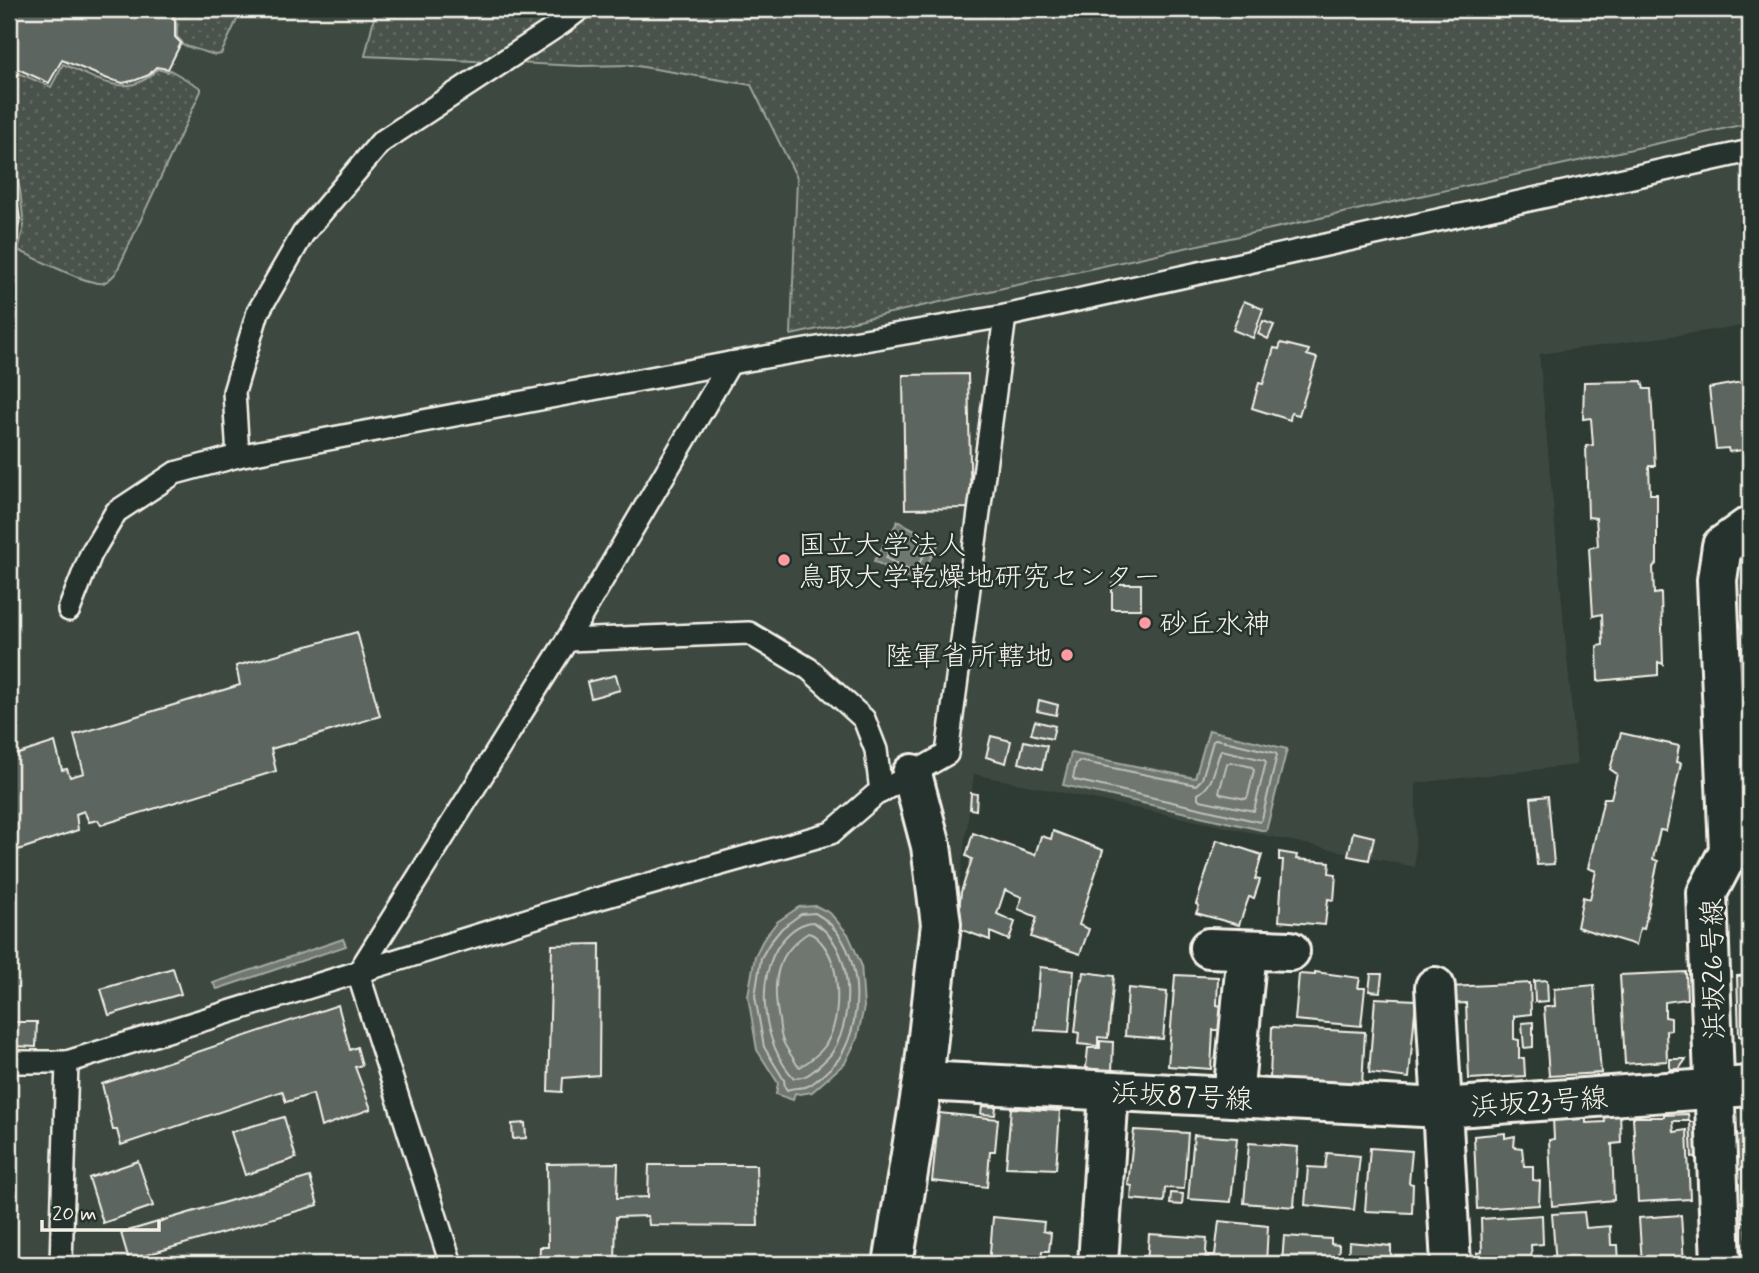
<svg xmlns="http://www.w3.org/2000/svg" width="1759" height="1273" viewBox="0 0 1759 1273" font-family="Mynerve,'Klee One',sans-serif">
<style>
.built{fill:#3c4841}
.grass{fill:url(#grass-dots);stroke:#9ea29a;stroke-width:2}
.water{fill:#6f7770;stroke:#a4a8a0;stroke-width:2}
.lines{fill:none;stroke-linecap:round;stroke-linejoin:round}
.shore{stroke:#bfc0b8;stroke-width:2}
.building{fill:#5c655e;stroke:#f4f1e8;stroke-width:2}
.service-casing{stroke:#f4f1e8;stroke-width:26}
.minor-casing{stroke:#f4f1e8;stroke-width:44}
.service{stroke:#26332d;stroke-width:21}
.minor{stroke:#26332d;stroke-width:38}
.poi-dot{fill:#ff9aa2;stroke:#26332d;stroke-width:2.5}
.labels{text-anchor:middle;stroke-width:5;stroke-linejoin:round;paint-order:stroke}
.poi-label{font-size:28px;fill:#f4f1e8;stroke:#26332d;text-anchor:start}
.street-label{font-size:28px;fill:#f4f1e8;stroke:#26332d}
</style>
<defs>
<pattern id="grass-dots" width="8" height="8" patternUnits="userSpaceOnUse" patternTransform="scale(1.75)"><rect width="8" height="8" fill="#48524c"/><path d="M2 2h.1M6 6h.1" fill="none" stroke="#636b66" stroke-width="1.8" stroke-linecap="round"/></pattern>
</defs>
<rect width="100%" height="100%" fill="#2e3b34"/>
<filter id="ink" filterUnits="userSpaceOnUse"><feTurbulence type="fractalNoise" baseFrequency=".0143" numOctaves="2"/><feDisplacementMap in="SourceGraphic" scale="14" xChannelSelector="R" yChannelSelector="G"/><feConvolveMatrix kernelMatrix="1 2 1 2 8 2 1 2 1" color-interpolation-filters="sRGB"/></filter>
<g filter="url(#ink)">
<path class="built" d="M9 9H1750V325L1539 354 1577 765 1416 783 1415 867 974 774 909 1264H9Z"/>
<g class="grass">
<path d="M172 9H242L221 54 215 55 182 45V42L177 37V25Z"/>
<path d="M376 9H1750V123L791 335 797 178 751 85 631 65 580 66 365 56Z"/>
<path d="M63 64C94 77 128 102 157 69L168 72 170 70 201 88V91L116 273C112 277 109 281 103 283 89 286 33 257 18 250L24 226 20 190 17 178 9 162V69L51 87Z"/>
</g>
<g class="water">
<path d="M898 521 939 543 917 583 874 561Z"/>
<path d="M1209 730 1287 749 1266 831 1063 785 1071 753 1195 778Z"/>
<path d="M816 906 830 913 848 934 861 964 864 1007 857 1039 845 1063 812 1092 800 1094 795 1093 793 1100 776 1094 778 1083 757 1050 748 996 755 956 763 940 777 922 799 907Z"/>
<path d="M343 939 346 946 217 989 213 983Z"/>
</g>
<g class="lines">
<g class="shore">
<path d="M901 531 928 547 914 573 886 558 899 533Z"/>
<path d="M1216 739 1275 753 1277 755 1262 819 1260 822 1075 780 1073 778 1076 764 1079 761 1196 785 1202 779 1213 741Z"/>
<path d="M1221 750 1264 760 1266 762 1254 811 1200 800 1198 798V794C1215 785 1214 766 1221 750Z"/>
<path d="M1231 762 1252 767 1254 770 1248 796 1246 799 1221 794 1219 792 1227 764Z"/>
<path d="M815 913C862 938 867 1015 840 1057 836 1064 815 1083 808 1086 801 1089 794 1087 787 1090L785 1087 784 1080 764 1047 755 996 761 958 769 944 782 928 801 914Z"/>
<path d="M813 922C854 944 855 1016 833 1051 830 1057 823 1062 818 1067 810 1074 805 1078 794 1078 763 1046 753 977 782 941 790 931 800 923 813 922Z"/>
<path d="M808 933C814 934 816 937 821 942 842 966 842 1019 825 1046 819 1054 808 1062 800 1067L797 1065C793 1057 786 1049 783 1041 780 1035 780 1026 779 1020 772 983 774 955 808 933Z"/>
</g>
</g>
<g class="building">
<path d="M9 9H170L175 21V37L181 43 168 69 156 67 149 75 136 80 123 83 108 79 62 60 49 83 9 65Z"/>
<path d="M9 173 14 183 20 219 13 253 9 261Z"/>
<path d="M1244 301 1263 309 1253 338 1233 330Z"/>
<path d="M1263 321 1274 325 1268 339 1258 334Z"/>
<path d="M1281 343 1309 350 1307 355 1317 358 1299 415 1291 413 1290 420 1252 408 1259 383 1263 384 1274 348 1279 349Z"/>
<path d="M1744 343H1750V359L1746 360Z"/>
<path d="M968 374 971 508 905 509 903 375Z"/>
<path d="M1642 381 1644 389H1651L1655 466H1649L1650 494H1657V563L1653 567 1654 594 1661 593 1663 664 1658 662V675L1598 681 1597 646 1603 645 1602 614 1593 616 1589 548 1598 546 1596 518 1588 517 1586 446 1593 445 1591 418 1583 419 1584 382Z"/>
<path d="M1742 382 1743 388 1750 387V449L1729 452 1728 448 1716 449 1709 388Z"/>
<rect x="1112" y="584" width="29" height="25"/>
<path d="M357 632 380 716 271 749 276 771 101 825 98 820 89 822 84 811 76 814 78 830 9 853V757L55 742 62 770 67 769 70 777 84 773 74 735 240 685 236 666Z"/>
<path d="M616 675 620 690 591 698 587 682Z"/>
<path d="M1039 700 1058 705 1056 715 1037 711Z"/>
<path d="M1035 721 1055 726 1052 739 1031 734Z"/>
<path d="M1621 733 1679 746 1676 762 1681 763 1666 831 1660 830 1653 859 1658 861 1644 929 1640 928 1636 945 1577 927 1583 897 1590 899 1596 871 1588 868 1604 798H1611L1617 774 1610 769Z"/>
<path d="M991 736 1011 741 1006 763 986 757Z"/>
<path d="M1024 741 1047 746 1042 769 1019 763Z"/>
<path d="M971 793 977 794 976 810 970 809Z"/>
<path d="M1548 796 1554 864 1537 865 1531 798Z"/>
<path d="M1053 831 1103 850 1079 925 1089 929 1080 954 1031 937 1037 917 1018 909 1022 897 1005 890 997 914 1015 922 1009 940 990 932V940L957 928 961 892 972 859 966 856 973 833 1035 855 1041 836 1051 839Z"/>
<path d="M1353 832 1374 837 1369 860 1348 856Z"/>
<path d="M1217 840 1262 855 1255 879 1260 880 1254 898 1249 897 1239 925 1196 913 1199 906 1196 904Z"/>
<path d="M1279 852 1297 855 1296 859 1330 862 1329 873 1336 874 1334 900 1328 899 1325 925 1279 921 1283 860H1279Z"/>
<path d="M600 944 599 1075 563 1078 562 1092 548 1091 552 945Z"/>
<path d="M1040 967 1074 971 1069 1032 1035 1030Z"/>
<path d="M173 968 181 994 109 1015 101 989Z"/>
<path d="M1084 972 1114 976 1108 1038 1098 1037V1046L1078 1044 1079 1033 1075 1032 1081 979 1083 980Z"/>
<path d="M1315 972 1360 978 1358 988H1365L1361 1026 1295 1020 1299 974 1315 975Z"/>
<path d="M1686 972 1687 999 1665 1002V1017L1671 1018V1030L1666 1031 1667 1061 1625 1064 1620 975Z"/>
<path d="M1371 974H1382L1380 992 1369 991Z"/>
<path d="M1175 975 1218 977 1217 1005 1221 1006 1219 1030H1213L1211 1069 1168 1066Z"/>
<path d="M1750 975V1050H1744V1038L1739 1036 1737 976Z"/>
<path d="M1547 980 1548 1001 1535 1002 1534 981Z"/>
<path d="M1530 983 1531 1014 1514 1016V1039L1519 1040V1058H1524L1525 1076 1469 1079 1466 1003 1449 1004V987Z"/>
<path d="M1594 985 1601 1073 1549 1076 1544 1007 1555 1006 1554 989Z"/>
<path d="M1128 988 1167 992 1163 1039 1125 1036Z"/>
<path d="M1375 998 1416 1000 1409 1078 1369 1073Z"/>
<path d="M338 1005 350 1050 357 1047 362 1065 355 1067 371 1109 321 1127 313 1094 286 1102 282 1091 121 1145 117 1130H113L102 1084Z"/>
<path d="M13 1022H37L36 1047 13 1046Z"/>
<path d="M1533 1022V1047L1524 1048 1522 1023Z"/>
<path d="M1272 1027 1365 1032 1362 1085 1270 1078Z"/>
<path d="M1100 1041 1113 1042 1112 1072 1086 1068 1088 1048H1100Z"/>
<path d="M1670 1059H1686L1679 1069H1670Z"/>
<path d="M982 1106 996 1107 995 1115 981 1114Z"/>
<path d="M1011 1108 1060 1111 1056 1169 1006 1167Z"/>
<path d="M1620 1111 1621 1143 1612 1144 1614 1200 1552 1206 1549 1140 1554 1139 1553 1118 1586 1116V1123L1605 1122 1604 1113Z"/>
<path d="M939 1113 998 1119 995 1151H990L987 1187 932 1181Z"/>
<path d="M1688 1114 1689 1121H1673L1674 1132 1687 1130 1690 1199 1638 1202 1633 1117H1664V1115Z"/>
<path d="M1750 1114V1197H1743V1171L1745 1170 1744 1115Z"/>
<path d="M284 1117 296 1158 245 1175 231 1132Z"/>
<path d="M1690 1122H1701L1702 1156 1692 1157Z"/>
<path d="M525 1123 526 1138 513 1139 512 1124Z"/>
<path d="M1134 1130 1188 1133 1184 1189 1165 1188 1164 1202 1131 1199 1132 1186 1128 1185Z"/>
<path d="M1505 1133V1138L1515 1136 1514 1147 1522 1148 1524 1166H1533V1180L1540 1181 1539 1205 1477 1209 1474 1136Z"/>
<path d="M1194 1135 1237 1138 1231 1202 1188 1199Z"/>
<path d="M1742 1135 1744 1169 1736 1170 1734 1136Z"/>
<path d="M1249 1143 1298 1147 1294 1207 1244 1203Z"/>
<path d="M1370 1148 1412 1151 1409 1183 1413 1184 1412 1213 1365 1211Z"/>
<path d="M1327 1153 1360 1156 1354 1210 1305 1205 1308 1167 1325 1168Z"/>
<path d="M138 1161 153 1206 103 1223 89 1178Z"/>
<path d="M618 1163 617 1198 648 1197 649 1165H756L758 1226 649 1225 648 1216 616 1217 615 1264H539L540 1247H548L547 1164Z"/>
<path d="M310 1177 318 1205 129 1260 121 1233Z"/>
<path d="M1171 1193 1183 1194 1182 1205 1170 1204Z"/>
<path d="M1737 1202H1750V1264H1748L1746 1222H1739Z"/>
<path d="M1584 1212 1586 1228 1610 1226 1611 1245H1618L1619 1264H1556L1552 1214Z"/>
<path d="M1542 1215 1543 1244 1531 1245 1532 1264H1478L1477 1253 1482 1252 1481 1219Z"/>
<path d="M1681 1215 1684 1264H1642L1639 1218Z"/>
<path d="M993 1217 1044 1222 1043 1231 1051 1233 1049 1251H1042L1041 1264H989Z"/>
<path d="M1219 1221 1268 1226 1266 1264H1208V1255H1215Z"/>
<path d="M1149 1234 1207 1238 1205 1264H1147Z"/>
<path d="M1284 1236 1331 1239V1244L1339 1245 1338 1264H1282Z"/>
<path d="M1349 1242 1391 1246V1264H1348Z"/>
</g>
<g class="lines">
<g class="service-casing">
<g id="service">
<path d="M238 456 234 392 258 312 303 234 381 142 562 23 580 9"/>
<path d="M69 610 91 554 116 512 175 473 238 456 730 363 1005 316 1750 151"/>
<path d="M567 640 749 633 809 669 864 719 876 750 881 792"/>
<path d="M9 1062H67L572 906 831 833 875 795 947 754 1005 316"/>
<path d="M61 1264 67 1062"/>
<path d="M451 1264 358 973 567 640 730 363"/>
</g>
</g>
<g class="minor-casing">
<g id="minor">
<path d="M1209 948 1290 951"/>
<path d="M923 1081 1442 1108 1435 987"/>
<path d="M1233 1097 1247 950"/>
<path d="M893 1264 923 1081 941 924 931 846 912 774"/>
<path d="M1098 1264 1109 1091"/>
<path d="M1451 1264 1442 1108 1750 1086"/>
<path d="M1721 1264 1707 893 1729 851 1717 580 1722 546 1747 528H1750"/>
</g>
</g>
<use href="#service" class="service"/>
<use href="#minor" class="minor"/>
</g>
</g>
<g class="poi-dot">
<circle cx="784" cy="560" r="7"/>
<circle cx="1145" cy="623" r="7"/>
<circle cx="1067" cy="655" r="7"/>
</g>
<g class="labels">
<g class="poi-label">
<text x="798" y="554">国立大学法人<tspan x="798" dy="32">鳥取大学乾燥地研究センター</tspan></text>
<text x="1159" y="633">砂丘水神</text>
<text x="1053" y="665" text-anchor="end">陸軍省所轄地</text>
</g>
<g class="street-label">
<text transform="translate(1712 969) rotate(-91)" y="10">浜坂26号線</text>
<text transform="translate(1182 1095) rotate(3)" y="10">浜坂87号線</text>
<text transform="translate(1539 1101) rotate(-4)" y="10">浜坂23号線</text>
</g>
</g>
<rect width="1759" height="1273" fill="none" stroke="#26332d" stroke-width="35"/>
<rect x="18" y="18" width="1724" height="1238" fill="none" stroke="#f4f1e8" stroke-width="2.5" filter="url(#ink)"/>
<path d="M42 1220v10h117v-10" fill="none" stroke="#f4f1e8" stroke-width="3.5"/>
<text x="52" y="1220" font-size="21" fill="#f4f1e8" stroke="#26332d" stroke-width="5" paint-order="stroke">20 m</text>
</svg>
